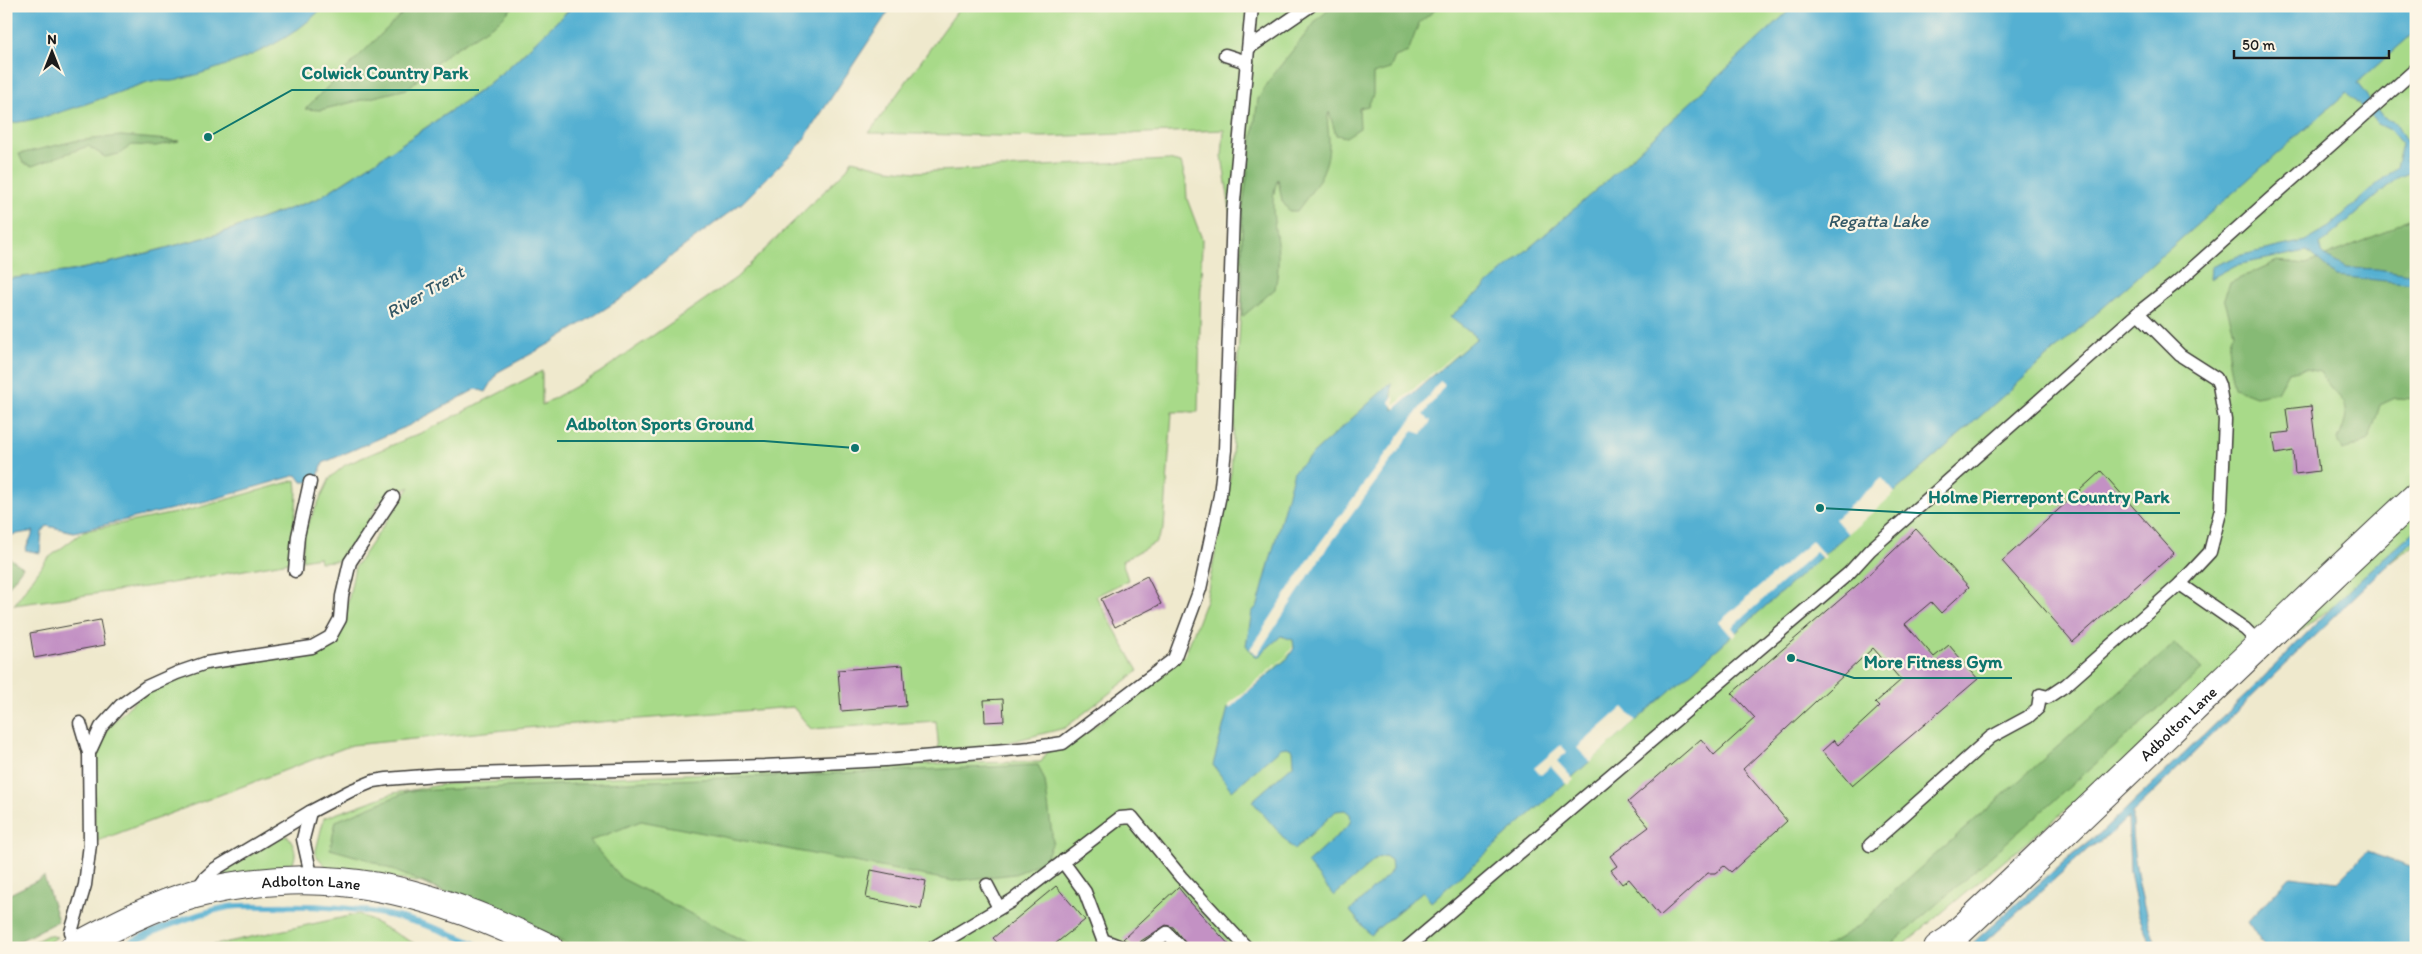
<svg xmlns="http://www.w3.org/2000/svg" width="2422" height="954" viewBox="0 0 2422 954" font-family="Itim,sans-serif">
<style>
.green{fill:#a8da89;stroke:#627b52}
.forest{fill:#86ba75;stroke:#516b48}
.water{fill:#54b0d2;stroke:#386677}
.pier{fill:#efe9cd}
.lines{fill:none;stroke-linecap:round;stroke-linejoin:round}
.stream{stroke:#54b0d2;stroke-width:6}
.building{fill:#c391c4}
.service-casing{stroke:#3c3b37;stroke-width:15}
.tertiary-casing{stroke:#3c3b37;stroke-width:30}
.service{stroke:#fff;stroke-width:12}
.tertiary{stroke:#fff;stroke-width:28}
.labels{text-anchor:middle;stroke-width:4.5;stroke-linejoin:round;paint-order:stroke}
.street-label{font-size:16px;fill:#1c1c1c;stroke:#fcf5e5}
.water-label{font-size:18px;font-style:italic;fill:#325765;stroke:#fcf5e5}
.leader{fill:none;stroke:#0f766e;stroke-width:2}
.callout-dot{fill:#0f766e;stroke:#fcf5e5;stroke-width:2}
.callout-label{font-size:18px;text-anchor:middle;font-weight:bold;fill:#0f766e;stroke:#fcf5e5;stroke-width:4.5;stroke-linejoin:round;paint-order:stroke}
</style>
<rect width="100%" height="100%" fill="#fcf5e5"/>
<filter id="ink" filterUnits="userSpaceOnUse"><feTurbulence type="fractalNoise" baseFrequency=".02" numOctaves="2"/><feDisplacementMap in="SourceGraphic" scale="10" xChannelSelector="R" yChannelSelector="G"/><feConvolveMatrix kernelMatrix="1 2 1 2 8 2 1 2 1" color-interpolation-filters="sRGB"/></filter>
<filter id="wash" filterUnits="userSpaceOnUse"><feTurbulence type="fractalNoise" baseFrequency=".0096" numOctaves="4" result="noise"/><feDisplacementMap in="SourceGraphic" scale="20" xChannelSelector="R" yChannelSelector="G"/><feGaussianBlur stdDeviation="1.12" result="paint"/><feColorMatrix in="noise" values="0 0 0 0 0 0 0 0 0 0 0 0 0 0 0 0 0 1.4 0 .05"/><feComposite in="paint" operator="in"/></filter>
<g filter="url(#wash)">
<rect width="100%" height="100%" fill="#efe9cd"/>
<g class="green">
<path d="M6 6H573L511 65 481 90 387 154 317 199 218 234 117 261 72 271 6 279Z"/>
<path d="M961 6H2416V543L2067 809 1899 948H570L422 883 328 869 315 854 324 818 394 793 446 784 950 763 1041 762 1050 748 1077 740 1185 655 1206 600 1231 472 1242 290 1222 156 1224 130 1043 137 869 133Z"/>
<path d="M852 160 888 169 916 172 1168 160 1181 163 1186 181 1187 199 1202 239 1198 412H1172L1164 528 1156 542 1122 561 1128 580 1096 596 1138 671 1065 728 994 746 939 750 936 721 811 729 793 707 536 727 352 745 95 842 93 762 108 727 137 699 167 681 208 667 312 650 345 617 355 567 410 487 380 501 347 560 320 562 319 557 302 560 304 532 330 478 345 465 428 430 542 371V405L599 373 736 278 846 170Z"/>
<path d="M296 480C300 502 290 538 289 562L166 584 14 605 47 559 84 531 190 510Z"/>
<path d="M283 836H288C297 848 298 860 287 871L221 878 219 874 223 871Z"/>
<path d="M359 914 423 948H200Z"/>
<path d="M48 935 57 937 40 948H22Z"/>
</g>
<g class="forest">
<path d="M410 6H514L499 21 448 53 407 89 320 110 305 109Z"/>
<path d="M1333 6H1440L1419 23 1408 52 1395 57 1390 69 1373 74V95L1368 106 1359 108 1360 128 1346 137 1336 135 1329 112C1326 123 1329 131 1329 142 1329 172 1314 188 1297 211H1289L1282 201 1278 179C1266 208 1280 237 1278 266 1278 274 1276 282 1275 289L1242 317V212L1258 99 1273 75 1317 20Z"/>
<path d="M121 136 179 141 156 146 132 145 119 154 105 157 88 146 32 166 23 163 19 154 75 141Z"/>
<path d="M2416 215V399L2395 398 2380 405 2369 440 2343 451 2338 440C2357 395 2339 406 2320 372L2305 369 2288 372 2277 392 2255 396 2234 388C2230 368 2224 351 2234 332L2224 298 2230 283 2277 261 2306 264 2382 233Z"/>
<path d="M6 556 23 567 6 590Z"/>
<path d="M2174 644 2203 669 1887 948H1823L1862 924 1893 892Z"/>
<path d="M1038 765 1045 781 1053 842 1045 860 1015 874 953 881 641 821 590 841 621 878 738 938 762 948H574L550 935 366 859 330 849 336 821 409 791Z"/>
<path d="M44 877 58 921 6 948V896Z"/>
</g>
<g class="water">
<path d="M6 6H324C288 46 229 66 178 80 168 83 157 79 148 82 100 98 56 118 6 124Z"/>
<path d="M573 6H892L800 145 743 202 674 254 622 298 551 343 498 372 486 392 476 389 410 425 323 463 316 482H302L297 475 211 500 74 532 47 526 42 532 40 553 25 550 34 531 6 536V279L72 271 117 261 218 234 317 199 387 154 481 90 511 65Z"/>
<path d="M1794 6H2416V31L2357 83 2383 117 2396 123 2410 148 2405 161 2416 162V170L2397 178 2320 245 2323 255 2346 268 2377 269 2416 275V284L2336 276 2307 251 2236 265 2210 279 2211 267 2238 256 2305 241 2329 227 2396 167 2402 144 2390 130 2378 124 2347 92 1431 902 1423 891 1370 935 1350 911 1389 874 1392 868 1391 860 1385 856 1377 858 1334 896 1307 863 1348 826 1351 820 1350 814 1345 810 1336 811 1294 850 1252 801 1294 764 1293 750 1287 747 1281 748 1232 791 1213 765 1228 708 1288 658 1294 648 1293 640 1281 636 1256 658 1246 645 1252 612 1258 605 1294 471 1391 383 1393 410 1477 338 1450 317 1605 182Z"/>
<path d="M2416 529V537L2132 813C2131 859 2142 905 2157 948H2152L2138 914 2130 872 2128 817 2108 836 2088 849 1978 948H1967L2068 858 2103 831 2246 695 2358 581Z"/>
<path d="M2367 852 2416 869V948H2265L2248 922 2291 876 2337 882Z"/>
</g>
<g class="pier">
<path d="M1471 340 1395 409 1389 401 1394 396 1395 405Z"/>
<path d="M1440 381 1445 385 1423 415 1431 421 1422 434 1413 431 1323 554 1257 655 1250 649 1317 547Z"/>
<path d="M1882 478 1895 493 1848 534 1835 519Z"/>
<path d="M1812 541 1826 557 1823 559 1816 552 1732 627 1737 634 1733 638 1719 622Z"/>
<path d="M1291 642 1293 649 1290 653 1229 709V704L1286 656 1292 648Z"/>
<path d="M1623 707 1636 721 1590 762 1577 748Z"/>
<path d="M1561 745 1567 752 1557 761 1574 780 1568 785 1551 766 1541 775 1534 768Z"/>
</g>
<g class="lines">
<path class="stream" d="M118 948C154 931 190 915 228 907 243 905 259 906 274 906 352 904 412 914 483 948"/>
</g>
<g id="blocks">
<g class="building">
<path d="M2311 406 2319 471 2295 474 2293 451 2276 454 2273 434 2289 432 2286 409Z"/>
<path d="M2101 471 2174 553 2073 642 2002 561Z"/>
<path d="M1916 529 1969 587 1941 613 1931 602 1905 624 1934 657 1949 645 1978 679 1852 786 1822 751 1834 740 1838 745 1879 707 1875 703 1901 680 1873 648 1743 769 1787 821 1731 872 1724 866 1715 873H1708L1660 916 1629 879 1622 884 1611 870 1617 866 1610 856 1649 827 1628 802 1701 739 1714 755 1755 718 1732 693 1864 579Z"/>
<path d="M1147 576 1161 604 1115 627 1101 599Z"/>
<path d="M100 620 105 645 34 658 30 633Z"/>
<path d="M903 665 906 706 841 711 838 670Z"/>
<path d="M1003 699 1004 721 985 722 984 700Z"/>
<path d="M871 870 926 881 921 909 866 898Z"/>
<path d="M1056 886 1085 920 1050 948H1002L993 938Z"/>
<path d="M1178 887 1190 902 1232 948H1189L1173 927 1166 925 1141 941 1138 948H1132L1130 943 1123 939Z"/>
</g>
</g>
</g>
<g filter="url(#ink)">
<use href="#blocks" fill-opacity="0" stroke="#3c3b37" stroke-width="1"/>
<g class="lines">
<g class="service-casing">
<g id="service">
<path d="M1250 47 1310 6"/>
<path d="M1225 55 1247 62"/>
<path d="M295 571 298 536 310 482"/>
<path d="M2180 584 2245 629 2259 643"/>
<path d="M80 723 89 753"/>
<path d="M310 812 303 839 312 879"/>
<path d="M1870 845 1991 737 2028 717 2038 708 2040 695 2048 697 2066 685 2180 584 2210 552 2221 509 2225 420 2219 385 2216 378 2180 355 2138 313"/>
<path d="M1064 860 1066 866 1085 892 1103 940 1124 948"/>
<path d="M987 885 999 908"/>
<path d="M195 892 205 878 215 869 310 812 350 791 374 781 387 779 436 775 764 766 885 760 1030 748 1063 743 1174 659 1200 589 1220 495 1225 450 1233 212 1252 6"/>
<path d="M77 946 71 932 85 885 90 844 89 753 101 727 121 705 146 687 177 673 206 663 312 647 330 637 340 619 342 596 350 562 393 497"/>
<path d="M933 948 1013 900 1120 818 1132 817 1181 877 1247 948"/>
<path d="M1146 948 1167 933 1181 948"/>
<path d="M1407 948 1849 573 1870 550 2138 313 2176 283 2416 69"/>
</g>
</g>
<g class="tertiary-casing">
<g id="tertiary">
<path id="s1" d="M74 948C111 928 154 905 195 894 326 861 432 890 549 948"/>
<path id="s2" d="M1938 948 1950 940C2107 794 2259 643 2416 497"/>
</g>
</g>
<use href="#service" class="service"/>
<use href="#tertiary" class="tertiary"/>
</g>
</g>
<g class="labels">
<g class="street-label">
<text dy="6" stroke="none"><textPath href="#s2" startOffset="329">Adbolton Lane</textPath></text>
<text dy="6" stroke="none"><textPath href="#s1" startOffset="250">Adbolton Lane</textPath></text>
</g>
<g class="water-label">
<text x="1878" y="227">Regatta Lake</text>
<text transform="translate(425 292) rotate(-30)" y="6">River Trent</text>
</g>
</g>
<path class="leader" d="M208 137L292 90H479M855 448L764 441H557M1820 508L1918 513H2180M1791 658L1854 678H2012"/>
<g class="callout-dot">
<circle cx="208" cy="137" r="5"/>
<circle cx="855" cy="448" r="5"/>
<circle cx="1820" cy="508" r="5"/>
<circle cx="1791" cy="658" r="5"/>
</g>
<g class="callout-label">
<text x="385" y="79">Colwick Country Park</text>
<text x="660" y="430">Adbolton Sports Ground</text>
<text x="2049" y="503">Holme Pierrepont Country Park</text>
<text x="1933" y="668">More Fitness Gym</text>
</g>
<rect width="2422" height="954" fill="none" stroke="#fcf5e5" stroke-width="25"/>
<g transform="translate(52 52)" stroke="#fcf5e5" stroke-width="4" paint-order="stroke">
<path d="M0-4L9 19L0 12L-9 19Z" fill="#1c1c1c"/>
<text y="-8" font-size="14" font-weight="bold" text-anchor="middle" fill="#1c1c1c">N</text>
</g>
<path d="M2234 50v8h155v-8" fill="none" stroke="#1c1c1c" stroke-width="2.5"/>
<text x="2242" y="50" font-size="15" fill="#1c1c1c" stroke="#fcf5e5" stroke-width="4" paint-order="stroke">50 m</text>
</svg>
